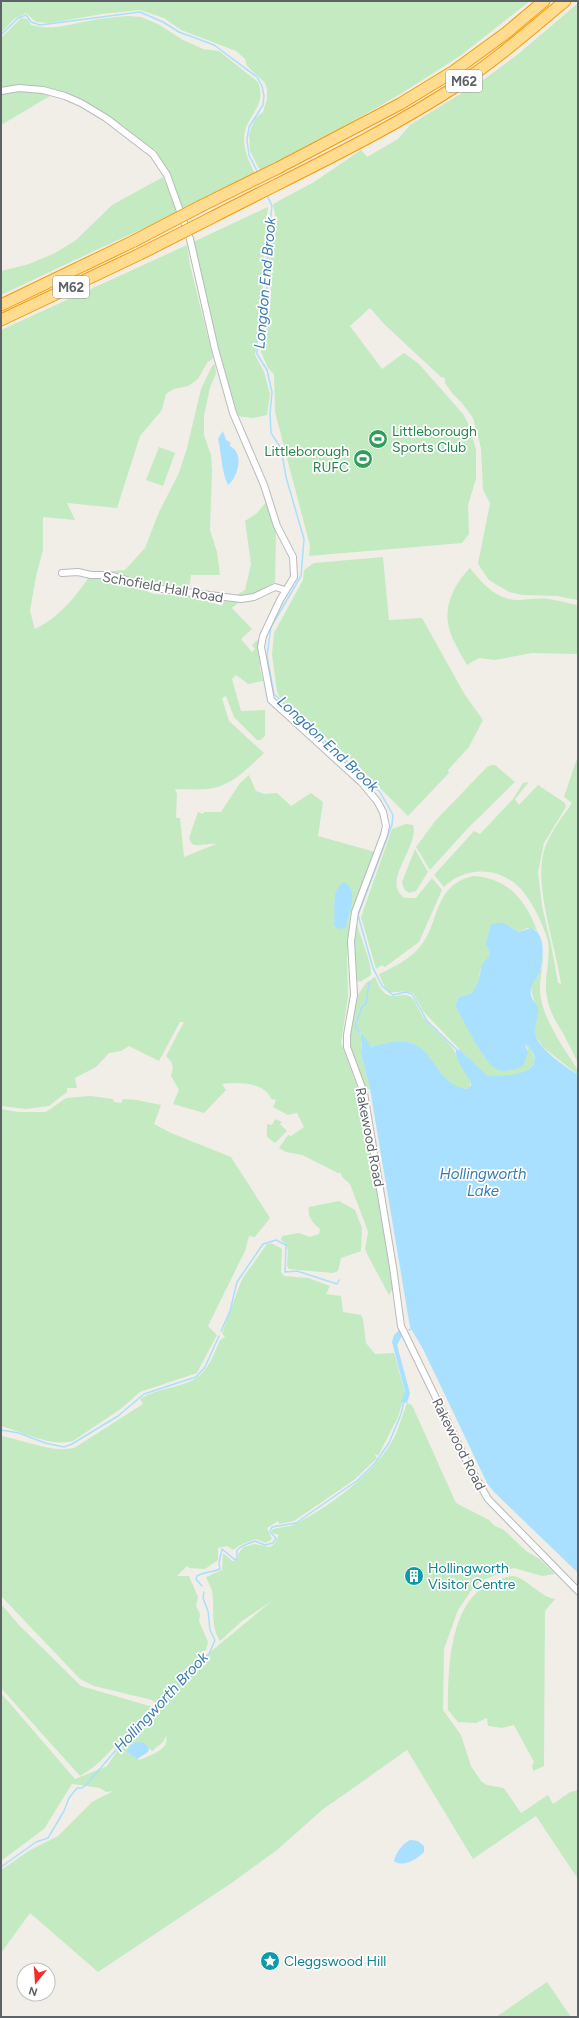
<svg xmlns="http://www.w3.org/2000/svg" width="579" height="2018" viewBox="0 0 579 2018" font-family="Figtree,sans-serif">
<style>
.green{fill:#c4eac2;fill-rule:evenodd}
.water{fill:#a9dfff}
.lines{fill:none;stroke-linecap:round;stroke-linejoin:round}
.stream{stroke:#a9dfff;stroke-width:1.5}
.minor-casing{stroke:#b7babe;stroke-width:8}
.motorway-casing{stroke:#f89b00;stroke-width:13}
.minor{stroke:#fff;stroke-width:6}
.motorway{stroke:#ffdc90;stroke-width:11}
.motorway-bridge-casing{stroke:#f89b00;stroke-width:13;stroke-linecap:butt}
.motorway-bridge{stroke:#ffdc90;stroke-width:11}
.labels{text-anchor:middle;stroke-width:3.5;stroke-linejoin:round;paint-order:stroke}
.shield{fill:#fff;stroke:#8e9295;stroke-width:1}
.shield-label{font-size:13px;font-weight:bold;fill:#5e6368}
.leisure-label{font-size:14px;fill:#27864d;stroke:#fff;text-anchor:start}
.street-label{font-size:14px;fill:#5e6368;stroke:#fff}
.culture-label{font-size:14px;fill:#0d838f;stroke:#fff;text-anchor:start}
.water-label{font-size:15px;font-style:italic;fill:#3b7bb0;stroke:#fff}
</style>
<rect width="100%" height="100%" fill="#f1eee7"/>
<g class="green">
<path d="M1 1H530L460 56 402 93 262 174 250 151 249 134 255 118 263 112 267 99V89L265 83 247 66 245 59 236 51 181 30 164 18 140 10 102 14 50 23 36 22 26 13 14 19 1 33Z"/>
<path d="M578 3V600L557 596 523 595 509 592 489 580 478 564 490 503 483 490 481 448 473 418 461 402 452 393 445 383V378L441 377 385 325 370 308 350 326 382 369 404 353 419 364 463 414 470 427 476 450V479L468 505 469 534 462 543 309 556 310 546 275 412 274 374 268 368 261 352 270 309 271 293 268 262 275 214 273 204 314 182 361 150 367 157 398 139 410 125 483 80 517 55Z"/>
<path d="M128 16 141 17 158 24 183 40 203 49 219 51 258 82C268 107 245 115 244 138 244 153 250 164 257 177L183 211 169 174 155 149H150L63 93 32 86 1 89V38L21 18 27 19 31 25C52 31 72 24 93 20 104 18 116 17 128 16Z"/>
<path d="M35 91 50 96 1 125V93Z"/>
<path d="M163 177 178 213 94 251 1 295V271L29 264 55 253 76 240 112 205Z"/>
<path d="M268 207 264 241 262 309 255 355 264 372 270 394 267 415 253 418 236 416 208 317 193 242Z"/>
<path d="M187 245 190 265 213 358 207 363 198 379 188 386 174 389 166 394 162 410 140 436 117 508 67 503 75 520 43 517V550L36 576 30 611 35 629C59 617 74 599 89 577L114 579 154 594 199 597 222 606 224 601 236 600 239 602 232 608 252 629 241 639 252 652 255 649 252 645 260 638V668L263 681 248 684 236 675 232 679 241 711 265 710V736L261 740H257L234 717 226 696 222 698 229 721 264 753C248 768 231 787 207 789 197 790 186 789 175 789L177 794 176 818H180L184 857 216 844C208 843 200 847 192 844L189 838 198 812 203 814 204 812H221L240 783 249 775 256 791 265 794 277 793 291 806 311 793 323 802 318 836 375 852 350 916 347 957 348 997 341 1043 360 1095 387 1247 392 1277V1290L389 1295 368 1256 365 1249 368 1232 366 1226 350 1184 342 1177 341 1173H338L302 1155 286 1152 279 1148 288 1135 291 1136 304 1127 297 1113 288 1115 273 1107 276 1100 271 1099C265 1082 238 1082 222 1084L226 1090 204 1113 173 1104 179 1090 171 1076C174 1066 173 1063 166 1056L184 1022H180L159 1061 129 1046 121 1051 109 1053 96 1067 75 1078 77 1088H67V1092L49 1106 26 1109 1 1106V330ZM334 899 347 919 346 926 334 925 335 910Z"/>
<path d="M215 364 216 374 210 387 204 416V435L211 455 212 470 210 530 217 552 220 575H191L189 589 156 586 98 572 125 570 145 548 159 512 179 473 187 448 201 389 212 366Z"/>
<path d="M159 447 175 453 163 486 146 480Z"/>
<path d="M267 501 276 532 275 582 258 593 235 596 245 590 251 564 245 521 257 513Z"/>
<path d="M383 557 389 620 422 618 465 695 483 720 469 747 448 770 449 773 408 816 351 759 280 698 277 692 272 654 274 633 303 580 304 570 314 563Z"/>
<path d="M470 568C482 584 498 601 520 600 531 599 543 597 554 600 562 601 569 604 578 605V654L532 653 495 660 479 658 467 665C461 654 453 642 450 631 442 608 454 584 470 568Z"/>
<path d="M578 760V1063C574 1055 571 1048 567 1041 560 1026 549 1014 547 997 543 979 551 961 548 942 545 927 530 897 518 886 496 866 464 867 444 887L434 875 474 831 480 834 513 799 523 783 529 782 515 799 519 805 538 785 565 803 566 807 544 843 538 872 542 906 551 944 558 983 561 984C556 945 531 880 546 845 552 830 563 816 572 803L564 797 576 761Z"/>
<path d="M492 765H495L515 782 468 828 430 870 416 847 436 820 487 767Z"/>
<path d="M406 824 413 825C420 846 380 882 405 898H416L432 878 442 890 419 942 385 967 382 965 376 969 361 917 392 829Z"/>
<path d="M415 849 428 872 416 891 409 893 404 889 402 882Z"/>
<path d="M473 876C510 878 528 903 539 936L536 930 527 928 519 932 509 926 487 947 490 955 480 971 478 982 472 993 459 997 455 1006 485 1058 497 1069 510 1071 528 1049 525 1043 531 1049 535 1061C527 1078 497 1081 482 1073L423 1011 413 993C392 987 390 1004 379 974 392 968 408 960 418 949 441 925 431 886 473 876Z"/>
<path d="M356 920C359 935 372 961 371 975L360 982 356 980 354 945Z"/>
<path d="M543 952C544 965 539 979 540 992 542 1018 564 1049 578 1070V1075L543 1047 535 1035 534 1023 538 1015 531 989 532 982 538 976 541 969Z"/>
<path d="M375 977C387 1009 400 989 411 997 416 1001 419 1012 424 1018 433 1030 447 1039 455 1052 461 1061 466 1073 471 1082L469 1088C446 1095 431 1049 411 1043 399 1040 383 1044 371 1047L367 1043 361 1032H359L362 1039 361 1053 370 1089H364L350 1051 349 1034 357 996 366 983Z"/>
<path d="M91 1096 113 1099 114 1102 121 1103 123 1099 137 1100 161 1105 154 1124 171 1133 231 1157 270 1218 255 1237 249 1236 245 1251 208 1326 217 1335 197 1373 140 1392 122 1408 73 1441C49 1447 24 1432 1 1426V1109L18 1112H46L66 1098Z"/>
<path d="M275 1119 282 1122 280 1124 287 1131 275 1143 267 1137V1124L272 1125Z"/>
<path d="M339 1201 355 1210 362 1228 361 1251 341 1258 338 1271 333 1273 289 1269 287 1266C287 1256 291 1245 281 1240L282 1236 299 1233 310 1237 319 1234 320 1229C313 1223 307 1217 309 1207Z"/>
<path d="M271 1243 282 1249 281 1272 284 1276 308 1278 330 1286 326 1294 341 1296 343 1312 361 1315 363 1319 366 1343 375 1354 394 1353 405 1393 398 1417 378 1456 376 1454 375 1455 377 1458 354 1480 294 1521 279 1524 278 1521 267 1528 272 1539 266 1543 256 1539 240 1545 233 1550 227 1546 218 1548V1560L205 1569 189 1568 187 1566 177 1576H189L198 1597 196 1606 200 1614 199 1621 208 1642 206 1650 192 1667 272 1601 242 1621 220 1641C210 1626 215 1608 212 1591 211 1587 208 1582 206 1577L222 1570 223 1553 232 1561H234L238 1558 239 1553 243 1547 255 1544 270 1547 274 1544 279 1535 272 1533V1530C279 1526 288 1528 295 1524 328 1508 372 1475 391 1443 398 1432 402 1416 407 1403L412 1405 456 1503 489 1520 495 1526 504 1530 526 1551 540 1559 555 1574 542 1576 514 1568 483 1580 473 1588 458 1610 444 1649 443 1710 461 1735 471 1766 481 1781 487 1785 504 1788 521 1813 548 1795 553 1804 570 1792 578 1790V1879L536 1816 473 1859 407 1750 322 1810 277 1850 230 1884 98 1972 30 1913 1 1953V1870L30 1850 58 1836 92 1802 113 1791 106 1792 100 1788 72 1784 44 1829 1 1861V1693L75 1779 107 1766 126 1738 139 1723C117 1739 106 1762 80 1776L1 1688V1604L19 1625 81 1686 153 1707 156 1704 152 1700 94 1686 80 1679 1 1596V1436C25 1440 50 1453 74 1448L143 1404 140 1399C157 1387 189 1388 202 1373 211 1364 215 1351 220 1340L225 1337 222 1333 242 1279 267 1244ZM166 1736C170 1750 150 1755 140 1760L133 1757 149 1748 152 1751 163 1742Z"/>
<path d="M514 1576C531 1581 538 1596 555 1599L545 1611 544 1766 533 1771 532 1766 534 1762 514 1725 502 1728 488 1726 487 1718 476 1723 458 1722 448 1710C448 1660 450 1582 514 1576Z"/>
<path d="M547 1982 571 2017H496Z"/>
</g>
<g class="water">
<path d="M223 431 226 440 230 442V446C244 453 239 476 228 485 221 470 222 455 218 439Z"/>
<path d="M343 882C361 888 348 914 346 927L341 929 337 928 334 925C336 910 330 893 343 882Z"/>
<path d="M497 923H504L519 932 531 928C548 935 542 959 540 973 534 981 527 989 533 1000 535 1003 537 1005 538 1008 539 1017 534 1024 535 1033 537 1048 566 1067 578 1075V1573L494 1492 487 1483 423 1349 410 1327 370 1089 361 1053 362 1042 360 1031 371 1047C383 1044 398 1039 411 1043 435 1051 437 1084 466 1089L471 1086V1082C466 1074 454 1059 456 1049L460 1050 486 1075C499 1078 543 1076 533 1053 531 1049 529 1046 525 1044L528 1053 523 1066C515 1070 505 1073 496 1069 484 1063 463 1019 455 1006L459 997 472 993 478 982 482 965 490 955 486 944 491 924Z"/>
<path d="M399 1330 402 1336 397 1345 410 1393 407 1403 401 1402 405 1392 392 1342 394 1335Z"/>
<path d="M136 1742 144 1743 149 1748 148 1752 137 1759 127 1752 129 1747Z"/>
<path d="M410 1840 418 1841 424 1846V1852C417 1859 403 1868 394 1861 395 1854 403 1843 410 1840Z"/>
</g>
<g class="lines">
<g class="stream">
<path d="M1 35 18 18 26 15 31 22 40 25 140 12 163 22 179 32 214 45 257 77 262 86 264 96 263 105 249 127 247 140 249 155 258 173"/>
<path d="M267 195 272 206 267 248V296L257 340V354L267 370 272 392 270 414 271 433 281 448 286 477 304 539 301 576 271 627 267 656 274 694 380 792 393 815 392 825 358 915 373 968 382 986 393 995 406 992 412 994 427 1021 456 1049"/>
<path d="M359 1032 355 1026 362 1007 366 1004 369 983"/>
<path d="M409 1330 411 1329"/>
<path d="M221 1331 230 1311 237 1282 263 1244 276 1240 286 1245 285 1272 297 1271 337 1284 339 1280"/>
<path d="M1 1430 19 1433 45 1443 64 1447 72 1444 118 1416 144 1394 196 1377 205 1367 219 1336"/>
<path d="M202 1586 196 1579 197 1576C205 1571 212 1573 220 1569L219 1563 222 1549 235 1560 237 1558V1550L242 1546 255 1541 265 1545 273 1543 276 1538 270 1532 272 1527 296 1523 358 1480 375 1463 389 1443 401 1414 404 1401"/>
<path d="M1 1867 36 1842 48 1838 64 1811 69 1798 77 1788H82L86 1785 116 1750 152 1714 159 1710 187 1675 209 1654 215 1640 210 1630 208 1611 203 1598 204 1592"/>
</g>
<g class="minor-casing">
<g id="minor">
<path d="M1 91 19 88 43 90 65 96 81 103 106 118 153 154 167 175 190 239 215 349 233 413 264 485 277 526 293 557 294 577 280 600 263 636 261 647 271 700 362 783 377 801 383 812 386 826 384 835 355 912 351 941 354 995 347 1035V1047L364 1093 393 1267 401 1326 468 1464 488 1499 578 1591"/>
<path d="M62 573 78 572 91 575H109L154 588 241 599 254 597 275 587 285 590"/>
</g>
</g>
<g class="motorway-casing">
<g id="motorway">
<path d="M203 205 278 168 400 104 454 71 506 33 544 1"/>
<path d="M211 218C294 175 380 136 458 85 496 60 530 30 565 1"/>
<path d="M1 305 134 241"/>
<path d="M1 320 140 254"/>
</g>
</g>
<use href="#minor" class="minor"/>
<use href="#motorway" class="motorway"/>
<g class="motorway-bridge-casing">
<g id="motorway-bridge">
<path d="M134 241 203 205"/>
<path d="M140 254 211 218"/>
</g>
</g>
<use href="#motorway-bridge" class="motorway-bridge"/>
</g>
<defs>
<g id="stadium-disc" transform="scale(1)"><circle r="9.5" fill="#2e9e5b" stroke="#fff"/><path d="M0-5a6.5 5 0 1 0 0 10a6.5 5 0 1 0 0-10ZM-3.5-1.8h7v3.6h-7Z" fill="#fff"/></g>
<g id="building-disc" transform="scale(1)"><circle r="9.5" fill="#0f9aa8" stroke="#fff"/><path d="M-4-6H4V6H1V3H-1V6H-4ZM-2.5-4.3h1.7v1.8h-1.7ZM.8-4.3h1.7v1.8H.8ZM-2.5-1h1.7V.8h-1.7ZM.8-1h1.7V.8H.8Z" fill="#fff"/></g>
<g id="sight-disc" transform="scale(1)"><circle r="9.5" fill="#0f9aa8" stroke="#fff"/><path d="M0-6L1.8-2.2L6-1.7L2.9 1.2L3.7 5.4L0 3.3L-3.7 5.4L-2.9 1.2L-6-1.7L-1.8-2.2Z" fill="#fff"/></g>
</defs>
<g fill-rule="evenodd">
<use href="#stadium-disc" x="378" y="439"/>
<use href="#stadium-disc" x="363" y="459"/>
<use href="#building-disc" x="414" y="1576"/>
<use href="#sight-disc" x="270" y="1961"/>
</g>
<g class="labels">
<g class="shield">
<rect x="446" y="70" width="36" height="22" rx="3"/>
<rect x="53" y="276" width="36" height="22" rx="3"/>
</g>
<g class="shield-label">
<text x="464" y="86">M62</text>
<text x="71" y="292">M62</text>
</g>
<g class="leisure-label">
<text x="392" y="436">Littleborough<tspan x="392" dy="16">Sports Club</tspan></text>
<text x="349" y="456" text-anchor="end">Littleborough<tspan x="349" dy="16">RUFC</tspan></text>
</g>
<g class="street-label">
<text transform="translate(163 587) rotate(10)" y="5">Schofield Hall Road</text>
<text transform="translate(370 1137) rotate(79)" y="5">Rakewood Road</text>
<text transform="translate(459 1444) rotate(63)" y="5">Rakewood Road</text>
</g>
<g class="culture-label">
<text x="428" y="1573">Hollingworth<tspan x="428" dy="16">Visitor Centre</tspan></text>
<text x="284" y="1966">Cleggswood Hill</text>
</g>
<g class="water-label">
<text transform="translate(265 283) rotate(-85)" y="5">Longdon End Brook</text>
<text transform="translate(328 744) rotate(43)" y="5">Longdon End Brook</text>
<text x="483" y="1179">Hollingworth<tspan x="483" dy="17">Lake</tspan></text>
<text transform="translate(161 1702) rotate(-47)" y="5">Hollingworth Brook</text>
</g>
</g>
<rect width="579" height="2018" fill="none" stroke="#5e6368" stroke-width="4"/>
<g transform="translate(36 1982) rotate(197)"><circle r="19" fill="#ffffff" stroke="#bfc1c3"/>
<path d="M0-3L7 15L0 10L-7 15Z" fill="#f52c29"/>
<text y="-6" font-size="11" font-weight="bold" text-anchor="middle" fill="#5e6368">N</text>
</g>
</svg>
